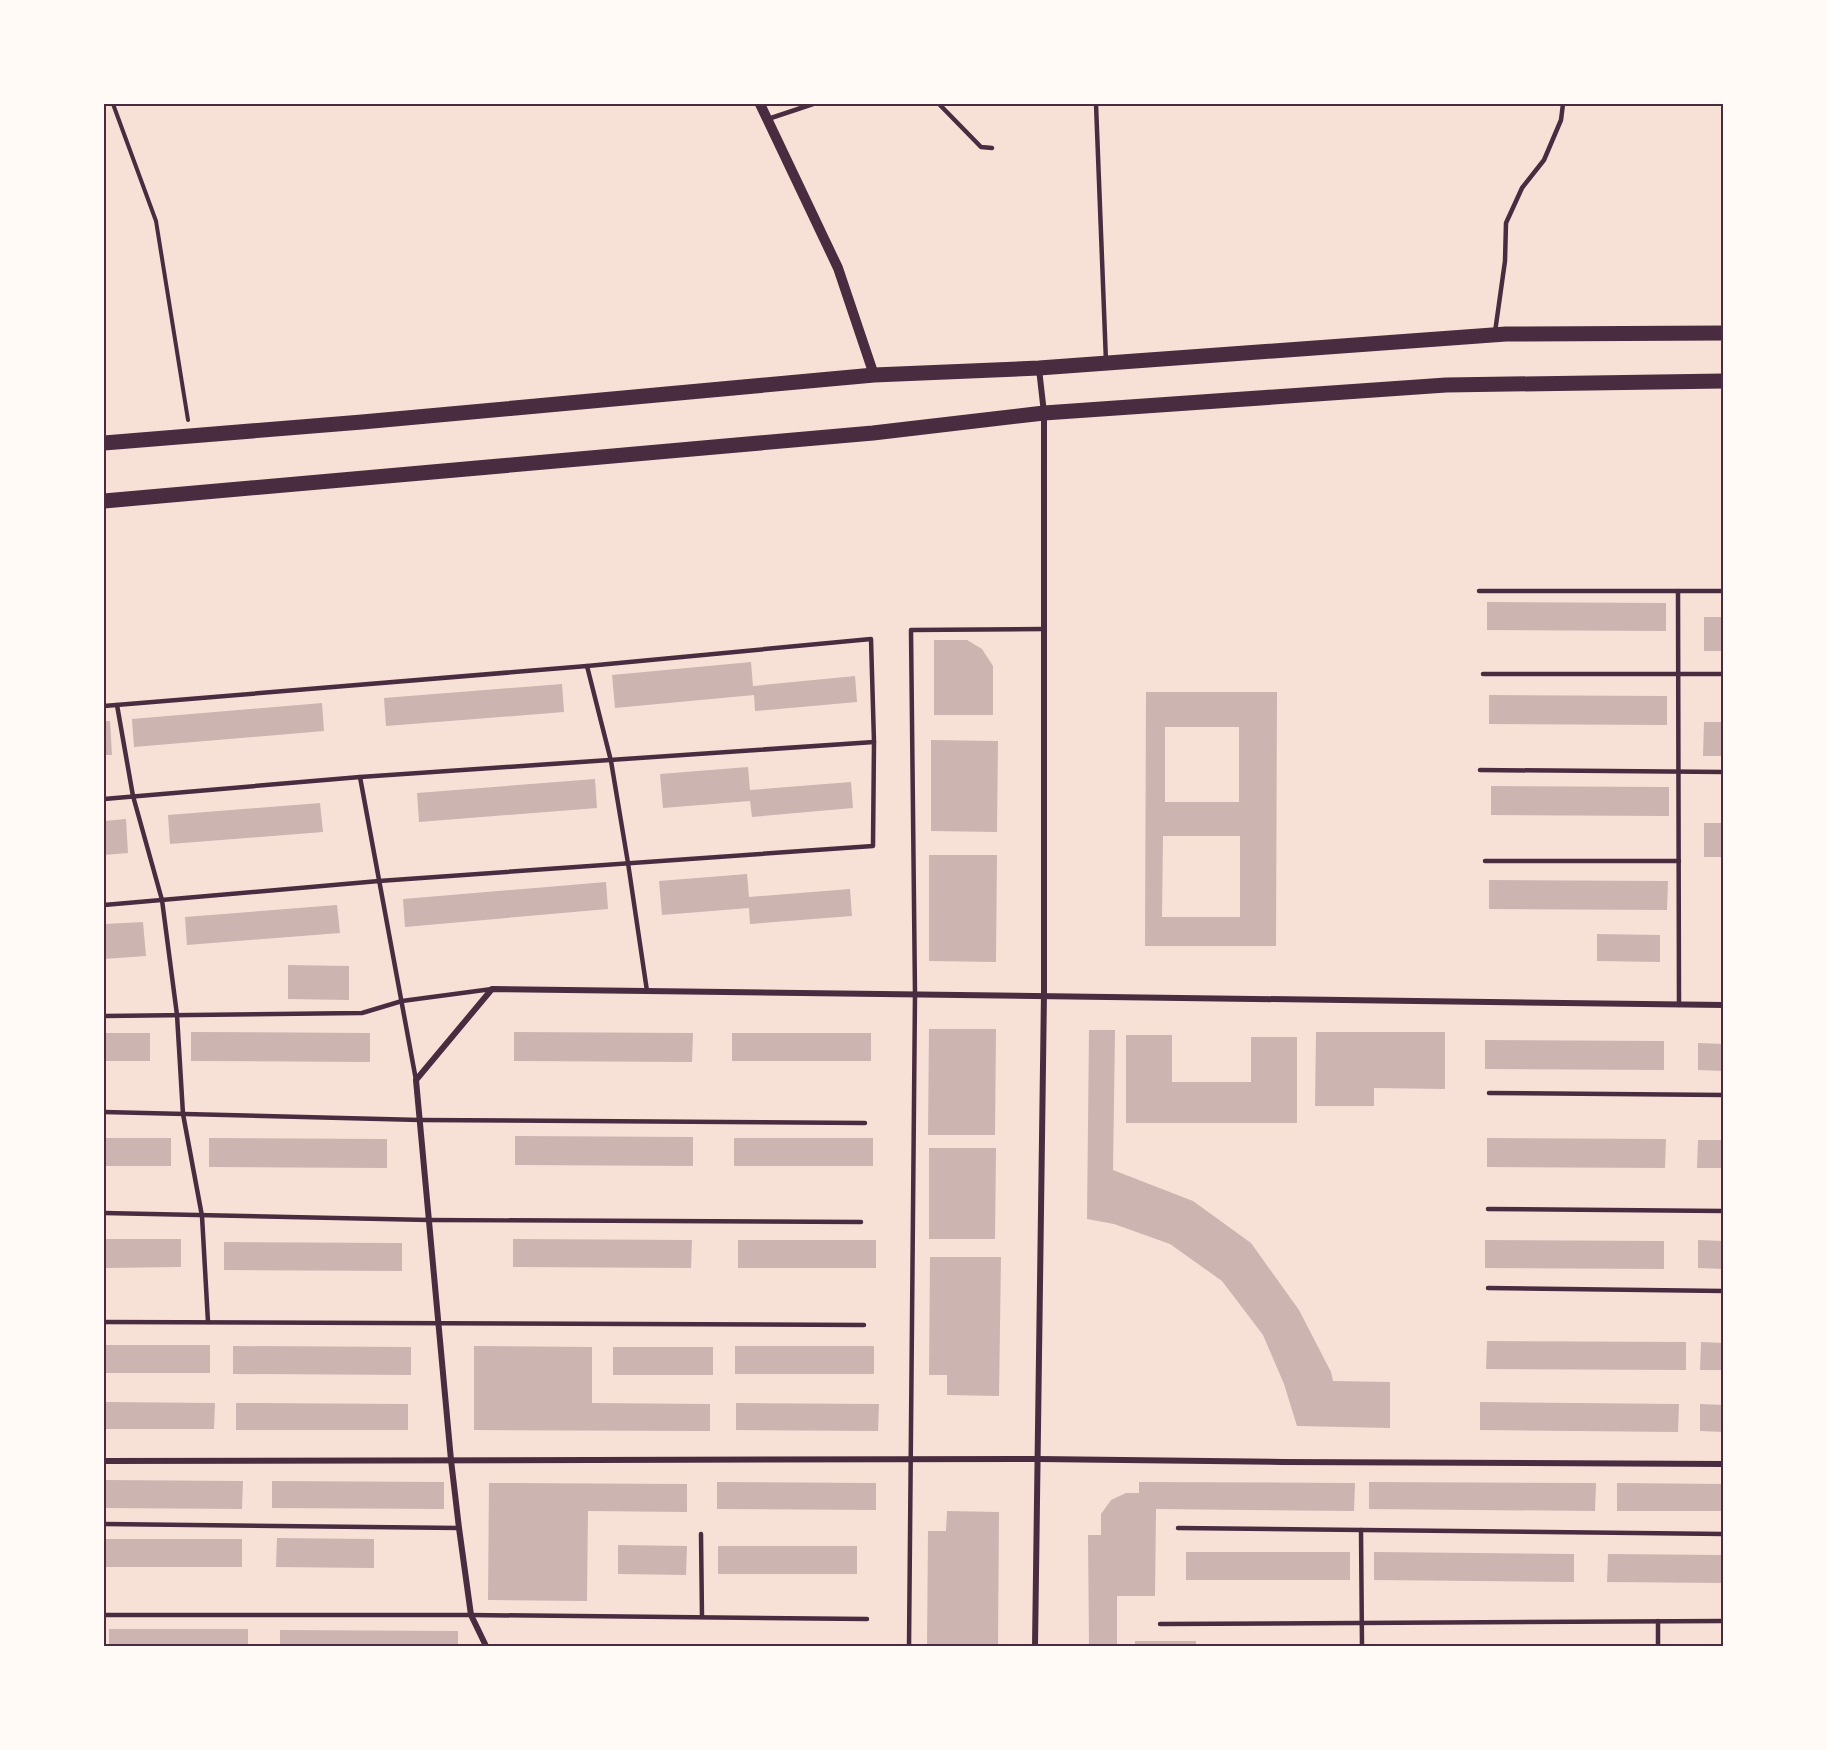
<svg xmlns="http://www.w3.org/2000/svg" width="1827" height="1750" viewBox="0 0 1827 1750" font-family="'Varela Round',sans-serif">
<style>
.building{fill:#ccb4b1;fill-rule:evenodd}
.lines{fill:none;stroke-linecap:round;stroke-linejoin:round}
.path{stroke:#4a2c40;stroke-width:4}
.service{stroke:#4a2c40;stroke-width:4.5}
.minor{stroke:#4a2c40;stroke-width:6}
.tertiary{stroke:#4a2c40;stroke-width:10}
.primary{stroke:#4a2c40;stroke-width:15}
.neatline{fill:none;stroke:#4a2c40;stroke-width:2}
</style>
<rect width="100%" height="100%" fill="#f7e1d7"/>
<g class="building">
<path d="M1487 602 1666 603V631L1487 630Z"/>
<rect x="1704" y="617" width="20" height="34"/>
<path d="M934 640H967L982 649 993 666V715H934Z"/>
<path d="M751 662 753 686 855 676 857 702 755 711 754 695 615 708 612 675Z"/>
<path d="M562 684 564 712 386 726 384 698Z"/>
<path d="M1146 692H1277L1276 946H1145ZM1165 727H1239V802H1165ZM1163 836H1240V917H1162Z"/>
<path d="M1489 695 1667 696V725L1489 724Z"/>
<path d="M322 703 324 731 134 747 132 719Z"/>
<path d="M104 721H110L112 755H104Z"/>
<path d="M1704 722H1724V756H1703Z"/>
<path d="M931 740 998 741 997 832 931 831Z"/>
<path d="M748 767 750 790 851 782 853 808 752 817 750 801 663 808 660 774Z"/>
<path d="M595 779 597 808 419 822 417 793Z"/>
<path d="M1491 786 1669 787V816L1491 815Z"/>
<path d="M320 803 323 832 170 844 168 815Z"/>
<path d="M126 819 128 853 104 855V821Z"/>
<rect x="1704" y="823" width="20" height="34"/>
<path d="M929 855H997L996 962 929 961Z"/>
<path d="M747 874 749 897 850 889 852 916 750 924 749 908 662 915 659 881Z"/>
<path d="M1489 880 1668 881 1667 910 1489 909Z"/>
<path d="M606 882 608 909 405 927 403 899Z"/>
<path d="M337 905 340 933 187 945 185 917Z"/>
<path d="M143 922 146 956 104 959V924Z"/>
<path d="M1597 934 1660 935V962L1597 961Z"/>
<path d="M288 965 349 966V1000L288 999Z"/>
<path d="M929 1029H996L995 1135H928Z"/>
<path d="M1089 1030H1115L1113 1170 1193 1201 1251 1243 1299 1310 1331 1372 1333 1381 1390 1382V1428L1297 1426 1284 1384 1263 1335 1222 1281 1170 1244 1114 1224 1087 1219Z"/>
<path d="M191 1032 370 1033V1062L191 1061Z"/>
<path d="M514 1032 693 1033 692 1062 514 1061Z"/>
<path d="M1316 1032H1445V1089L1374 1088V1106H1315Z"/>
<rect x="104" y="1033" width="46" height="28"/>
<rect x="732" y="1033" width="139" height="28"/>
<path d="M1126 1035H1172V1082H1251V1037H1297V1123H1126Z"/>
<path d="M1485 1040 1664 1041V1070L1485 1069Z"/>
<path d="M1698 1043 1724 1044V1071L1698 1070Z"/>
<path d="M515 1136 693 1137V1166L515 1165Z"/>
<rect x="104" y="1138" width="67" height="28"/>
<path d="M209 1138 387 1139V1168L209 1167Z"/>
<rect x="734" y="1138" width="139" height="28"/>
<path d="M1487 1138 1666 1139 1665 1168 1487 1167Z"/>
<path d="M1698 1140H1724V1168H1697Z"/>
<path d="M929 1148H996L995 1239H929Z"/>
<path d="M104 1239H181V1267L104 1268Z"/>
<path d="M513 1239 692 1240 691 1268 513 1267Z"/>
<rect x="738" y="1240" width="138" height="28"/>
<path d="M1485 1240 1664 1241V1269L1485 1268Z"/>
<path d="M1698 1240 1724 1241V1269L1698 1268Z"/>
<path d="M224 1242 402 1243V1271L224 1270Z"/>
<path d="M930 1257H1001L999 1396 947 1395V1375H929Z"/>
<path d="M1487 1341 1686 1342V1370L1486 1369Z"/>
<path d="M1701 1342 1724 1343V1370H1700Z"/>
<rect x="104" y="1345" width="106" height="28"/>
<path d="M233 1346 411 1347V1375L233 1374Z"/>
<path d="M474 1346 592 1347V1403L710 1404V1431L474 1430Z"/>
<rect x="735" y="1346" width="139" height="28"/>
<rect x="613" y="1347" width="100" height="28"/>
<path d="M104 1402 215 1403 214 1429H104Z"/>
<path d="M1480 1402 1679 1404 1678 1432 1480 1430Z"/>
<path d="M236 1403 408 1404V1430H236Z"/>
<path d="M736 1403 879 1404 878 1431 736 1430Z"/>
<path d="M1700 1404 1724 1405V1432L1700 1431Z"/>
<path d="M104 1480 243 1481 242 1509 104 1508Z"/>
<path d="M272 1481 444 1482V1509L272 1508Z"/>
<path d="M717 1482 876 1483V1510L717 1509Z"/>
<path d="M1139 1482 1355 1483 1354 1511 1156 1509 1155 1596H1117V1646H1089L1088 1535H1101V1514L1111 1500 1126 1493H1139Z"/>
<path d="M1369 1482 1596 1483 1595 1511 1369 1509Z"/>
<path d="M489 1483 687 1484V1512L588 1511 587 1601 488 1600Z"/>
<path d="M1617 1483 1724 1484V1511H1617Z"/>
<path d="M947 1511 999 1512 998 1646H927L928 1531H946Z"/>
<path d="M277 1538 374 1539V1568L276 1567Z"/>
<rect x="104" y="1539" width="138" height="28"/>
<path d="M618 1545 687 1546 686 1575 618 1574Z"/>
<rect x="718" y="1546" width="139" height="28"/>
<rect x="1186" y="1552" width="164" height="28"/>
<path d="M1374 1552 1574 1554V1582L1374 1580Z"/>
<path d="M1608 1554 1724 1555V1583L1607 1582Z"/>
<rect x="109" y="1629" width="139" height="17"/>
<path d="M280 1630 458 1631V1646H280Z"/>
<rect x="1135" y="1641" width="61" height="5"/>
<rect x="532" y="1644" width="139" height="2"/>
</g>
<g class="lines">
<path class="path" d="M113 104 156 221 188 420"/>
<g class="service">
<path d="M939 104 981 147 992 148"/>
<path d="M1096 104 1106 362"/>
<path d="M768 119 813 104"/>
<path d="M1495 332 1505 261 1506 223 1522 188 1544 160 1561 120 1563 104"/>
<path d="M1479 591H1678"/>
<path d="M1483 674H1724"/>
<path d="M117 705 133 796 162 900 177 1015 183 1114 202 1216 208 1322"/>
<path d="M104 706 587 666 611 761 628 863 647 991"/>
<path d="M1480 770 1724 772"/>
<path d="M360 777 874 742"/>
<path d="M104 799 360 777 416 1080"/>
<path d="M1485 861H1679"/>
<path d="M104 905 379 881 873 846 874 742 871 639 587 666"/>
<path d="M1679 1005 1678 591H1724"/>
<path d="M104 1016 362 1013 402 1001 492 989"/>
<path d="M1489 1093 1724 1095"/>
<path d="M104 1112 420 1120 865 1123"/>
<path d="M1488 1209 1724 1211"/>
<path d="M104 1213 429 1220 861 1222"/>
<path d="M1488 1288 1724 1291"/>
<path d="M104 1322 864 1325"/>
<path d="M104 1524 459 1528"/>
<path d="M1178 1528 1724 1534"/>
<path d="M1361 1530 1362 1646"/>
<path d="M701 1534 702 1617"/>
<path d="M104 1615H471L867 1619"/>
<path d="M1160 1624 1724 1621"/>
<path d="M909 1646 915 994 911 630 1043 629"/>
<path d="M1658 1646V1621"/>
</g>
<g class="minor">
<path d="M104 1461 1038 1459 1283 1462 1724 1464"/>
<path d="M486 1646 471 1615 459 1528 451 1460 416 1080 492 989 1724 1005"/>
<path d="M1035 1646 1044 993V413L1039 369"/>
</g>
<path class="tertiary" d="M760 104 838 268 874 375"/>
<g class="primary">
<path d="M104 443 362 422 874 375 1039 368 1506 334 1724 333"/>
<path d="M104 501 873 433 1044 413 1446 385 1724 381"/>
</g>
</g>
<rect width="1827" height="1750" fill="none" stroke="#fffaf5" stroke-width="210"/>
<rect x="105" y="105" width="1617" height="1540" class="neatline"/>
</svg>
